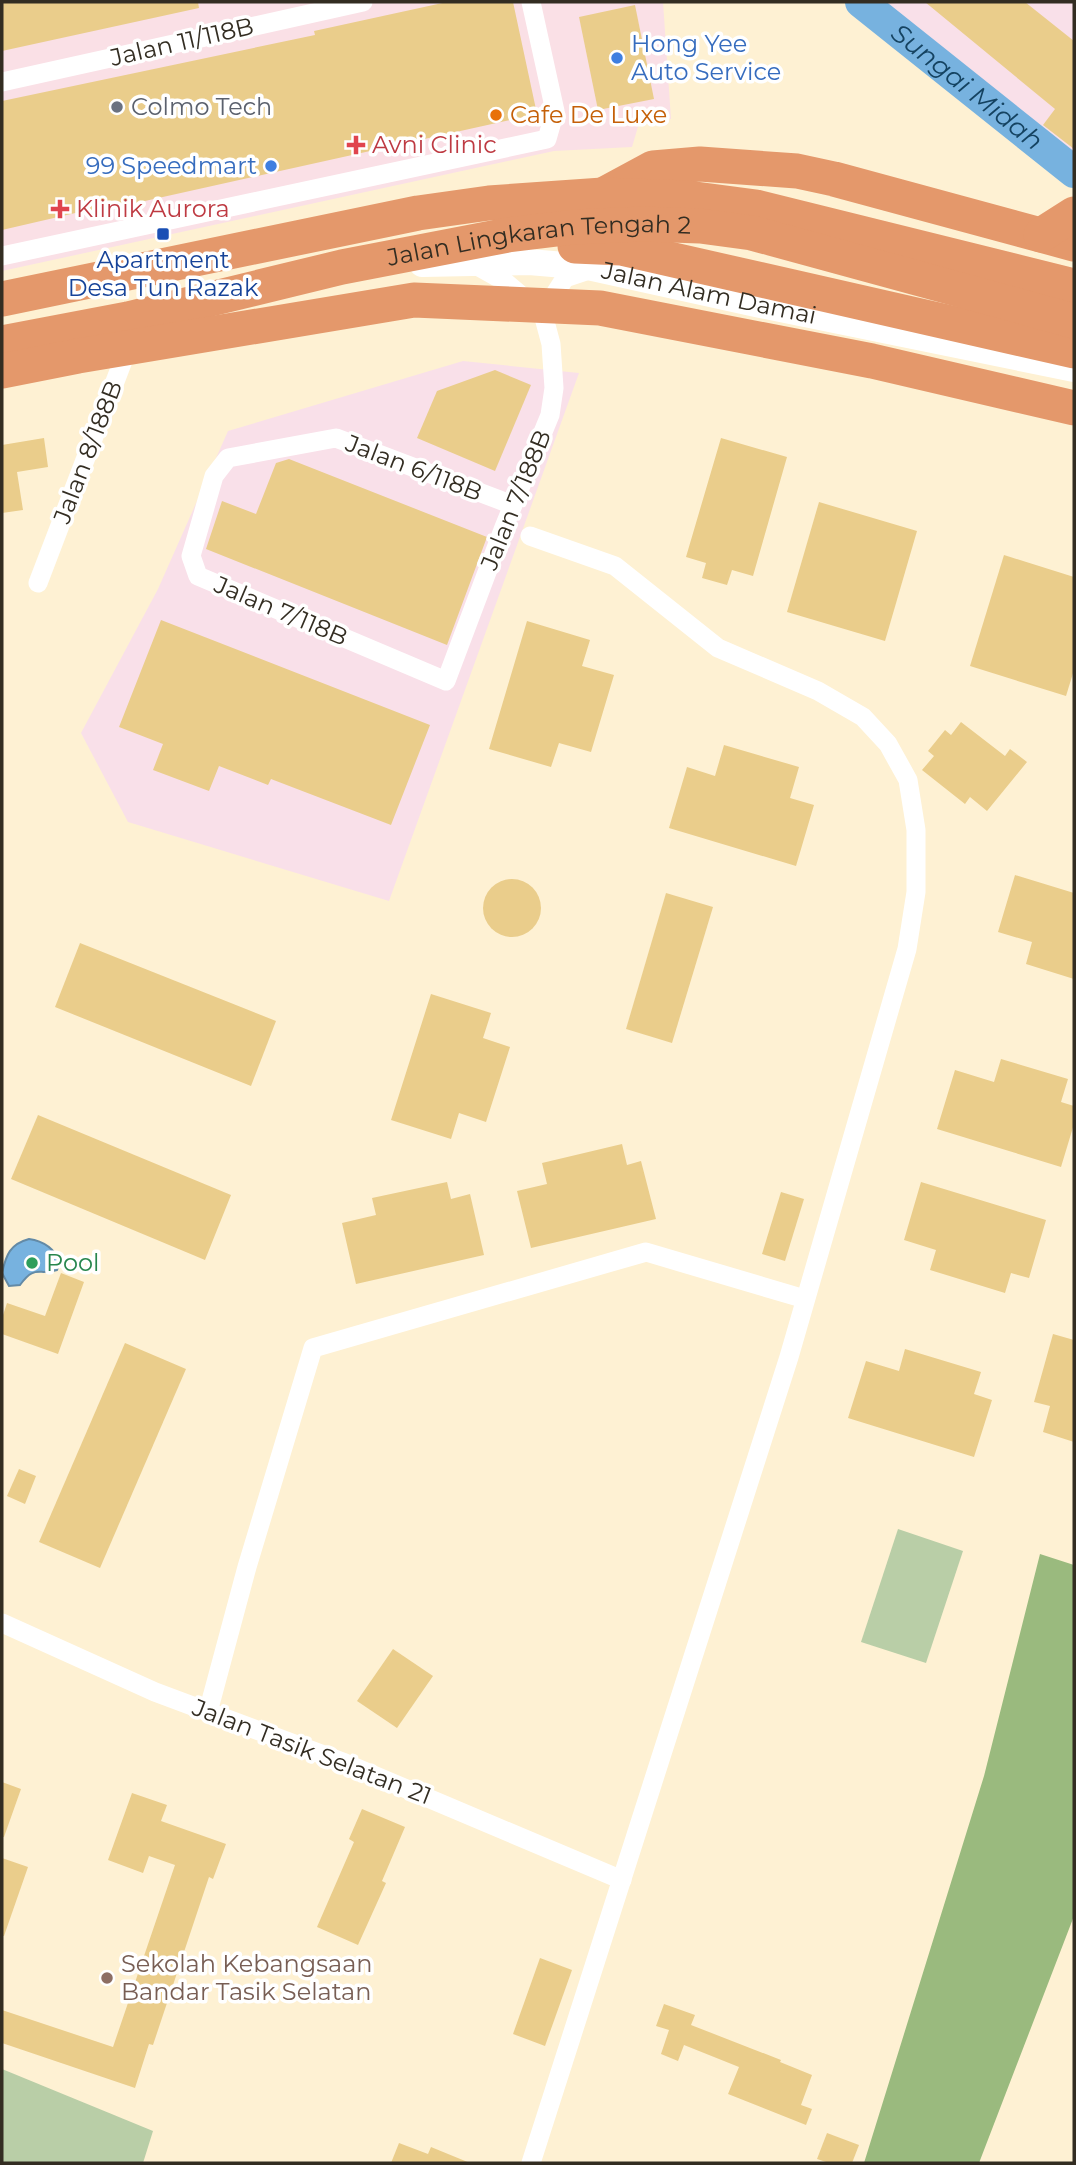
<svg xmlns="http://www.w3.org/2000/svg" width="1076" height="2165" viewBox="0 0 1076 2165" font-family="Montserrat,sans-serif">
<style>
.commercial{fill:#fae0e6}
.industrial{fill:#f9e0e9}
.green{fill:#b9cea7}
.forest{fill:#9aba7e}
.water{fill:#77b2df;stroke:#638aa6;stroke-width:2}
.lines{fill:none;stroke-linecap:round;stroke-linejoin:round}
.river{stroke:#77b2df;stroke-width:32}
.building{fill:#eacd8b}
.street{stroke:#fff;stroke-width:19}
.secondary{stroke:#fff;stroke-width:26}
.highway{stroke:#e4986b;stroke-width:35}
.shop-dot{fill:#3f7fe0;stroke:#fff;stroke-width:2.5}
.worship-dot{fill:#6b7280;stroke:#fff;stroke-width:2.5}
.food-dot{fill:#e8710a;stroke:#fff;stroke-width:2.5}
.health-dot{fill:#e0444e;stroke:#fff;stroke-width:2.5}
.transit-dot{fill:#1a4fb4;stroke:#fff;stroke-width:2.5}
.leisure-dot{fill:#2e9e5b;stroke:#fff;stroke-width:2.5}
.education-dot{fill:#8d6e63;stroke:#fff;stroke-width:2.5}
.labels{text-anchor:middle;stroke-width:7;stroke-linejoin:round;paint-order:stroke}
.street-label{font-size:24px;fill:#332d22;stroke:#fff}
.shop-label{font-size:24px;fill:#366cbe;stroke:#fff;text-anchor:start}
.worship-label{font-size:24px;fill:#5b616d;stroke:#fff;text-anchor:start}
.food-label{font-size:24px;fill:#c56008;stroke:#fff;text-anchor:start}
.health-label{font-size:24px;fill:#be3a42;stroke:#fff;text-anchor:start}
.transit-label{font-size:24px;fill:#164399;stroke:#fff}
.leisure-label{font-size:24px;fill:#27864d;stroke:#fff;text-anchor:start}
.education-label{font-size:24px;fill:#785e54;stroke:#fff;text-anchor:start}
.water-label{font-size:26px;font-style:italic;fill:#154361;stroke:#fff}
</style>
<rect width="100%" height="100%" fill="#fef1d3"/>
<path class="commercial" d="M2 2H663L671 119 640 120 632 147 554 151 2 271Z"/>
<g class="industrial">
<path d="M880 2H1074V154Z"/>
<path d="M463 361 579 373 389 901 128 822 81 733 158 589 228 431Z"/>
</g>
<g class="green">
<path d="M898 1529 963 1551 926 1663 861 1642Z"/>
<path d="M2 2069 153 2131 143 2163H2Z"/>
</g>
<path class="forest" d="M1040 1554 1074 1565V1916L979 2163H864L984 1776Z"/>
<path class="water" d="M29 1239C43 1241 54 1248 60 1262L57 1270C38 1276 35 1264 20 1285L9 1286 2 1273C6 1255 10 1244 29 1239Z"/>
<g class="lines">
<path class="river" id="s1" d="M861 2 1074 172"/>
</g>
<g class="building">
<path d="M2 2H198L199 8 2 51Z"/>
<path d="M447 2H513L537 114 100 211 85 214 84 211 2 230V101L315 35 314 31Z"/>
<path d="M925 2H1025L1074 41V149L1043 125 1055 109Z"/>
<path d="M635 5 654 99 598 110 579 17Z"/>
<path d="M495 370 531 385 495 471 417 438 437 391Z"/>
<path d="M44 438 48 467 17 472 23 510 2 513V445Z"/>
<path d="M721 438 787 457 753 576 732 570 727 585 702 578 706 563 686 557Z"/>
<path d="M289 459 487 537 447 645 206 549 222 501 256 514 276 463Z"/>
<path d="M819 502 917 531 885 641 787 612Z"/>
<path d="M1004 555 1074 577V670L1066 696 970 666Z"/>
<path d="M161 620 430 725 391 825 271 779 268 785 219 766 209 791 153 770 163 744 119 727Z"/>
<path d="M527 621 590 640 582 666 614 675 591 752 559 743 551 767 489 749Z"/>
<path d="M961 722 1005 756 1010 749 1027 762 987 811 970 797 965 804 922 770 934 756 928 751 945 730 951 735Z"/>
<path d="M724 745 799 767 790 798 814 805 796 866 669 828 687 767 715 776Z"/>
<path d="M1015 875 1074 893V979L1026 964 1032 942 998 932Z"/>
<circle cx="512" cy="908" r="29"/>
<path d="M666 893 713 907 672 1043 626 1029Z"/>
<path d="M80 943 276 1021 251 1086 55 1007Z"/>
<path d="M431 994 491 1013 483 1038 510 1047 486 1122 459 1113 451 1139 391 1120Z"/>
<path d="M1001 1059 1068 1079 1061 1102 1074 1106V1124L1061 1167 937 1129 955 1070 994 1082Z"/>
<path d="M38 1115 231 1195 205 1260 11 1179Z"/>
<path d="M622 1144 627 1165 641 1161 656 1219 531 1248 517 1191 547 1184 542 1163Z"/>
<path d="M447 1182 451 1199 470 1194 484 1255 356 1284 342 1223 376 1215 372 1198Z"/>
<path d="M921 1182 1046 1220 1029 1278 1011 1273 1005 1293 930 1270 936 1250 904 1240Z"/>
<path d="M781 1192 804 1199 785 1261 762 1254Z"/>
<path d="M61 1273 84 1282 58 1354 2 1334V1318L7 1303 45 1316Z"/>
<path d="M1053 1334 1074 1340V1442L1043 1432 1050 1406 1034 1402Z"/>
<path d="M125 1343 186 1369 100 1568 39 1542Z"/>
<path d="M905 1349 981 1372 974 1394 992 1400 974 1457 848 1418 866 1361 899 1371Z"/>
<path d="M19 1469 36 1476 25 1504 7 1496Z"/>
<path d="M393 1649 433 1676 397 1728 357 1701Z"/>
<path d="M2 1782 21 1789 4 1837H2Z"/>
<path d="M132 1793 167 1805 161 1821 226 1844 213 1879 209 1877 153 2045 149 2044 135 2088 2 2043V2010L113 2047 175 1865 149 1856 143 1873 108 1860Z"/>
<path d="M362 1809 405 1827 382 1881 386 1883 358 1945 317 1927 354 1842 349 1839Z"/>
<path d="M2 1858 28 1867 4 1936H2Z"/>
<path d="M540 1958 572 1970 545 2046 513 2034Z"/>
<path d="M664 2004 695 2015 691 2025 781 2060 780 2062 812 2075 801 2105 812 2109 806 2125 728 2094 739 2067 684 2045 678 2061 661 2054 669 2030 656 2026Z"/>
<path d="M827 2133 859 2145 852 2163H829L817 2159Z"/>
<path d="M399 2143 428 2154 431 2147 470 2163H391Z"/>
</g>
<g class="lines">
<g class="street">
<path d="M2 82 363 2"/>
<path d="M2 256 547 139 555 111 531 2"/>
<path d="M472 263 504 281 543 314 551 344 554 388 550 415 504 527 446 681 198 576 191 556 214 476 228 458 336 438 513 505"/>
<path d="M544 311 565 278 589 270"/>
<path d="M530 536 615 566 718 648 818 691 863 717 888 744 908 780 916 830V892L907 949 789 1357 531 2163"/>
<path d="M38 583 124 358 126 341"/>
<path d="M2 1623 155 1692 345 1763 622 1880"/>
<path d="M208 1712 247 1567 313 1348 646 1252 805 1299"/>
</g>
<path class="secondary" id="s2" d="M422 264 529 262 588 267 756 304 1074 369"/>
<g class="highway">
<path d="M603 195 653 168 700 164 797 171 834 179 1074 244"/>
<path d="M1041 235 1074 214"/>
<path d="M575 246 621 248 1074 351"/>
<path d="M2 299 418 213 489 203 603 195 688 198 756 207 1074 286"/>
<path id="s3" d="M2 343 128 319 342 267 508 235 574 227 642 224 700 226 752 233 1074 321"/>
<path d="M2 371 78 356 414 300 600 308 872 361 1074 408"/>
</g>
</g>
<g class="shop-dot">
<circle cx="617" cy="58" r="7"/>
<circle cx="271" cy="166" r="7"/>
</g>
<circle class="worship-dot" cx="117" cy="107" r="7"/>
<circle class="food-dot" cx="496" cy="115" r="7"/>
<g class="health-dot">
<path d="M352.5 134.5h7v7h7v7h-7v7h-7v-7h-7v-7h7z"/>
<path d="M56.5 198.5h7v7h7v7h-7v7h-7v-7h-7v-7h7z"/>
</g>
<rect class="transit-dot" x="156" y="227" width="14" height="14" rx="3.5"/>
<circle class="leisure-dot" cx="32" cy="1263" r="7"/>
<circle class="education-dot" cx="107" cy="1978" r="7"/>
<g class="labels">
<g class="street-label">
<text transform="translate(182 42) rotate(-13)" y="8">Jalan 11/118B</text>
<text dy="8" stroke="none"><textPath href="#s3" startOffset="548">Jalan Lingkaran Tengah 2</textPath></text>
<text dy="8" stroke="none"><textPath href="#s2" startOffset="290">Jalan Alam Damai</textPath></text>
<text transform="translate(88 452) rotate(-69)" y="8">Jalan 8/188B</text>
<text transform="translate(414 468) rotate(21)" y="8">Jalan 6/118B</text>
<text transform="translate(516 500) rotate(-68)" y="8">Jalan 7/188B</text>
<text transform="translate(281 611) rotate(23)" y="8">Jalan 7/118B</text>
<text transform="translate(312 1752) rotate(21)" y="8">Jalan Tasik Selatan 21</text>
</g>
<g class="shop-label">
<text x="631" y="52">Hong Yee<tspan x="631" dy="28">Auto Service</tspan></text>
<text x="257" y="174" text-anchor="end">99 Speedmart</text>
</g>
<g class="worship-label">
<text x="131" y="115">Colmo Tech</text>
</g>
<g class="food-label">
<text x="510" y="123">Cafe De Luxe</text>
</g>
<g class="health-label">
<text x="372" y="153">Avni Clinic</text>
<text x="76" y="217">Klinik Aurora</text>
</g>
<g class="transit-label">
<text x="163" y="268">Apartment<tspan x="163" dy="28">Desa Tun Razak</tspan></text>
</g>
<g class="leisure-label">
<text x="46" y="1271">Pool</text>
</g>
<g class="education-label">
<text x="121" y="1972">Sekolah Kebangsaan<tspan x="121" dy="28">Bandar Tasik Selatan</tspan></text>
</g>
<g class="water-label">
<text dy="9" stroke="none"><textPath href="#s1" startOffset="136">Sungai Midah</textPath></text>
</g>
</g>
<rect width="1076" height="2165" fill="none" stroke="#332d22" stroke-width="7"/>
</svg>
